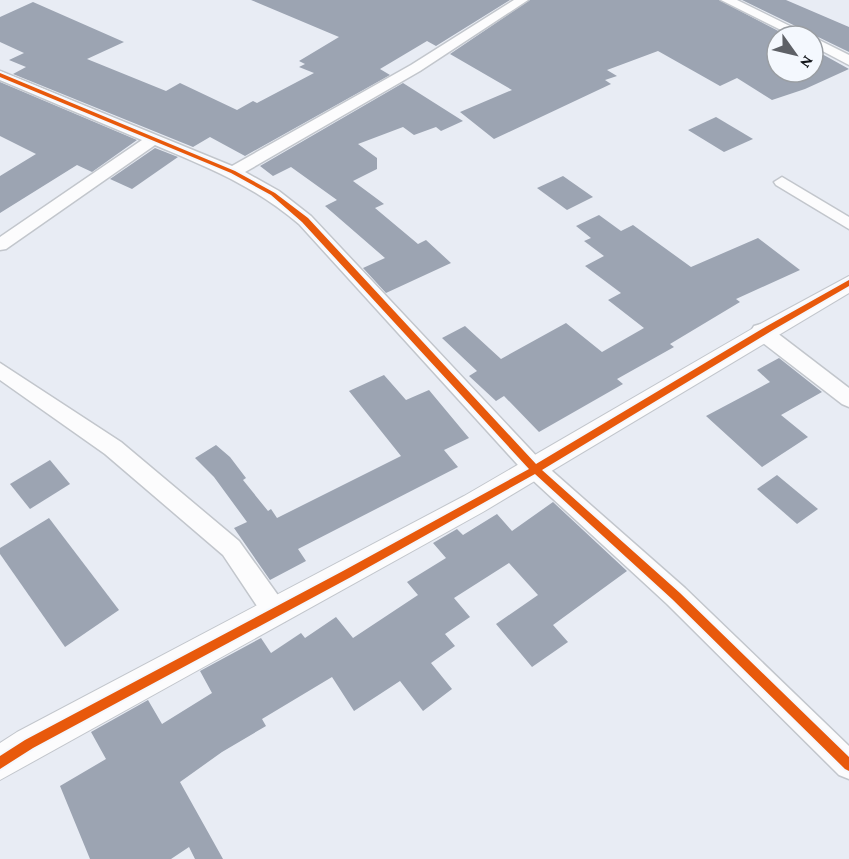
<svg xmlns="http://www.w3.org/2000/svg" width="849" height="859" viewBox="0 0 849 859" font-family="'Crimson Pro',serif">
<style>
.building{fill:#9ca4b2}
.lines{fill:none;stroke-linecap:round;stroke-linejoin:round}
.minor-casing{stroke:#c2c6cc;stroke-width:3}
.tertiary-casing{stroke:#c2c6cc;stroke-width:2}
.minor{fill:#fcfcfd;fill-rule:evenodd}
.tertiary{fill:#fcfcfd;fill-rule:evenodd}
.cycleway-casing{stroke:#f4f8fe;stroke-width:4}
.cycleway{fill:#e8590c;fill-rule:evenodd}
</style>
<rect width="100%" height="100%" fill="#e8ecf4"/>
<g class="building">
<path d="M251 0H510L436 46 427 41 380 69 390 75 245 156 210 137 193 147 13 74 26 67 9 60 24 53 0 42V17L33 2 124 42 87 59 166 91 180 83 237 110 253 101 257 103 314 73 299 67 305 64 299 61 339 37Z"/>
<path d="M530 0H719L788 36H777V72H813V49L849 69 805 89 772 100 737 78 720 86 658 51 607 70 617 76 605 80 611 84 494 139 460 112 512 90 450 54Z"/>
<path d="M742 0H786L849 27V52Z"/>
<path d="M0 82 137 140 92 172 77 165 0 213V176L36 154 0 136Z"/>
<path d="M403 83 463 121 441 131 436 127 414 135 403 127 358 144 377 158V169L353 181 384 204 375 208 418 244 426 240 451 263 386 293 363 268 385 258 325 206 337 200 291 167 273 176 260 166Z"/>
<path d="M716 117 753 139 724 152 688 130Z"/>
<path d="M155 148 178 157 132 189 110 179Z"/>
<path d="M563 176 593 197 567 210 537 188Z"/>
<path d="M599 215 621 231 633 225 691 267 758 238 800 270 736 299 740 302 670 344 674 347 617 379 623 384 539 432 504 396 496 401 469 376 477 371 442 338 465 326 501 359 566 323 602 352 644 328 608 300 621 293 585 266 604 256 584 241 591 238 576 226Z"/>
<path d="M779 358 822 392 781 415 808 437 762 467 706 416 770 382 757 370Z"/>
<path d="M384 375 406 400 429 390 469 438 444 450 458 467 298 549 306 561 270 580 234 528 247 522 214 477 195 458 216 445 230 457 246 478 243 480 268 511 271 509 277 518 401 456 349 391Z"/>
<path d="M50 460 70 484 30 509 10 484Z"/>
<path d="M777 475 818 509 797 524 757 489Z"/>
<path d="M553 502 627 571 553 625 568 642 532 667 496 624 538 595 509 563 454 598 470 617 445 634 455 646 431 663 452 689 423 711 400 681 354 711 332 677 262 719 266 726 222 752 180 782 223 859H195L189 847 171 859H90L60 786 106 759 91 732 148 700 162 724 212 693 200 671 261 638 271 653 301 633 305 638 336 617 353 638 418 595 407 582 446 558 433 543 457 529 463 535 497 514 512 531Z"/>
<path d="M49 518 119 610 65 647 0 554V548Z"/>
</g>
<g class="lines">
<g class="minor-casing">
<g id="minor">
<path d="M514 0H528L420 71 245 172 279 191 311 216 543 463 685 588 849 746V779L839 775 667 604 527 475 299 224C251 184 211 169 155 145L6 249 0 250V237L142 140 0 80V71L232 166 411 65Z"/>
<path d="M721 0H737L810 36H793Z"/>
<path d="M813 37 849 55V65L813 46Z"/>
<path d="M782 177 849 217V229L776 185 774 182Z"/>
<path d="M761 324 768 326 849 388V407L842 404 754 336 751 331 754 326Z"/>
<path d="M0 363 121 442 239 541 285 605 288 613 285 621 276 624 267 621 223 555 105 454 0 380Z"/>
</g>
</g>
<g class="tertiary-casing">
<path id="tertiary" d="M849 276V293L483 512 0 780V743L17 732 464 496 762 323Z"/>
</g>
<use href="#minor" class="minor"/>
<use href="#tertiary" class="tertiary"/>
<g class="cycleway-casing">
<path id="cycleway" d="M0 73 235 171 275 193 308 218 536 464 767 326 849 280V286L773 330 542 470 680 593 849 757V771L845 769 672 599 535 474 351 577 33 748 0 769V756L25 740 343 571 529 469 302 222 271 195 231 173 0 77Z"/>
</g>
<use href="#cycleway" class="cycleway"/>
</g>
<g transform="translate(795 54) rotate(124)"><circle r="28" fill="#f4f8fe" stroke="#9a9ea3" stroke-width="1.5"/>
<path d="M0-4.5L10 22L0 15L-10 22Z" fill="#5e6167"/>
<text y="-9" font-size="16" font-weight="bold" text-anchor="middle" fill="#13161b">N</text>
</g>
</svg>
